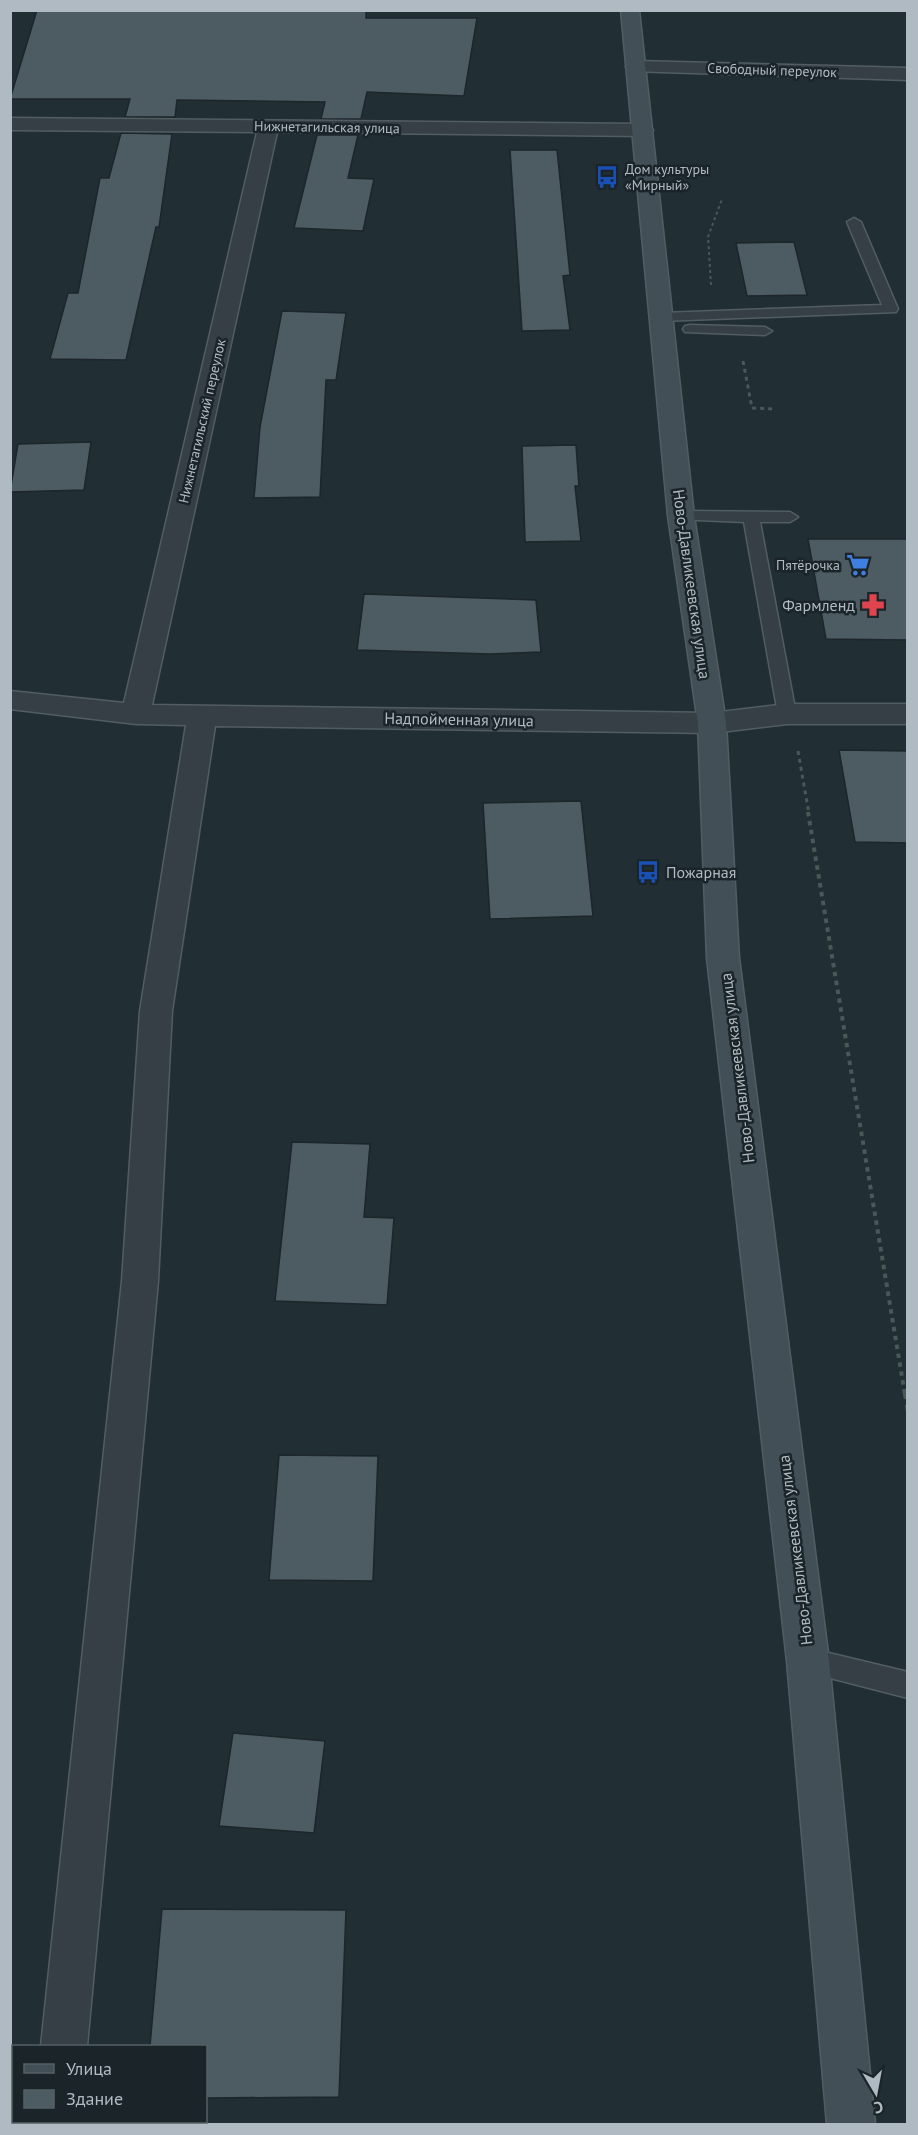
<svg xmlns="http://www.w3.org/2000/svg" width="918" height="2135" viewBox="0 0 918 2135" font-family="'PT Sans',sans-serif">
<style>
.building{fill:#4d5b62;stroke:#1c262b;stroke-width:1.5}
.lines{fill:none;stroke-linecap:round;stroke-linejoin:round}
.lane-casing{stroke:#525d63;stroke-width:3}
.street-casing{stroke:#525d63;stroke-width:3}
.secondary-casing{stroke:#525d63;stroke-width:3}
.path-far3{stroke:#485957;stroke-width:2;stroke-dasharray:3 3;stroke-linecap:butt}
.path-far2{stroke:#485957;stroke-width:3;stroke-dasharray:4 4;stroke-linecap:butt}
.path-far1{stroke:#485957;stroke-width:4;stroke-dasharray:4.5 4.5;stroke-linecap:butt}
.path{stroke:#485957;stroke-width:4.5;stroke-dasharray:6 6;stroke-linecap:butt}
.lane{fill:#353f45;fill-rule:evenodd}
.street{fill:#353f45;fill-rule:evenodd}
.secondary{fill:#434f57;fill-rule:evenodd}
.labels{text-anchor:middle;stroke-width:5;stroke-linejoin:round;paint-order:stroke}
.far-street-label{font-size:14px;fill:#afbac2;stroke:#1a2429}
.far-poi-label{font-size:14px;fill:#afbac2;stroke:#1a2429;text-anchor:start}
.street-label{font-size:16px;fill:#afbac2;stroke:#1a2429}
.poi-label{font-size:16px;fill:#afbac2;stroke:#1a2429;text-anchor:end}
</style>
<rect width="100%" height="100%" fill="#212e34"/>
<g class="building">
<path d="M37 10H366V18H477L464 96 367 92 361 119H321L325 102 177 100 175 117H125L130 99H10Z"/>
<path d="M121 133 172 134 159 227H156L126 360 50 359 68 293H78L100 178H109Z"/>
<path d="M317 135H358L348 178 374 179 363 231 294 228Z"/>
<path d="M510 150H557L570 275 563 276 570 330 522 331Z"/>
<path d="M794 242 807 295 747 296 736 243Z"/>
<path d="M282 311 346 313 336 380H326L320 497 254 498 260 427Z"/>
<path d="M91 442 84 490 10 492 18 444Z"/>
<path d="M576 445 579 486H575L581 541 525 542 522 446Z"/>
<path d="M808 539H908V640L826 639Z"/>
<path d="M364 594 536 600 541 652 490 654 357 650Z"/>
<path d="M839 750 908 751V843L855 842Z"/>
<path d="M581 801 593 916 490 919 483 803Z"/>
<path d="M292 1142 370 1144 364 1217 394 1218 387 1305 275 1301Z"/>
<path d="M279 1455 378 1456 373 1581 269 1580Z"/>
<path d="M233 1733 325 1741 314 1833 219 1826Z"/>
<path d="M162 1909 346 1910 339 2097 206 2098V2046H150Z"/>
</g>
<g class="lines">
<g class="lane-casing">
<g id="lane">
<path d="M854 218 861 222 898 309 896 312 662 321 655 317 662 313 882 305 847 222Z"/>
<path d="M690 325 765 327 772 331 765 335 685 332 683 329 685 326Z"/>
<path d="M681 511 790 512 798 517 790 522H760L796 714 793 718H781L778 714 744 522 675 519 673 516Z"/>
<path d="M808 1648 908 1672V1698L799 1670 795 1661 799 1652Z"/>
</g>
</g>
<g class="street-casing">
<g id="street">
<path d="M636 61 908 68V80L629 71 626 67 629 63Z"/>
<path d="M10 118 643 124 650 126 653 130 650 134 643 136 277 132 152 705 712 713 787 704H908V724H787L712 733 215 726 172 1011 158 1281 87 2046H41L122 1281 140 1011 186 725 136 724 10 709V691L124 703 257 132 10 130Z"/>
<rect x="32" y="2122" width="48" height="2"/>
</g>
</g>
<g class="secondary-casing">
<path id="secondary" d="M621 10H639L694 516 726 723 739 958 829 1661 875 2124H827L787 1661 707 958 698 723 668 516Z"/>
</g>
<path class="path-far3" d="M711 285 708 237 722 199"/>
<g class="path-far2">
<path d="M743 361 752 408 775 409"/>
<path d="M798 751 809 814"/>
</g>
<path class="path-far1" d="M808 812 905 1395"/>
<path class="path" d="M905 1393 908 1410"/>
<use href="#lane" class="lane"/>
<use href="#street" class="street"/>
<use href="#secondary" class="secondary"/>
</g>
<defs>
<g id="bus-bare" transform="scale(1.8)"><path d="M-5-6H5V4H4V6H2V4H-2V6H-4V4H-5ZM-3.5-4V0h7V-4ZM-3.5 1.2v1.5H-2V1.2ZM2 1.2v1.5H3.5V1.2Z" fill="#1a4fb4" stroke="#1a2429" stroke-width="2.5" paint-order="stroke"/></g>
<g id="supermarket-bare" transform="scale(1.8)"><path d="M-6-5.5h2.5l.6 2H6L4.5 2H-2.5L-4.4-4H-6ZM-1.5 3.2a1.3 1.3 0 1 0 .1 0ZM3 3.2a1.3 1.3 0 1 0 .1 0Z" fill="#3f7fe0" stroke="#1a2429" stroke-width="2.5" paint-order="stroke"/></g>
<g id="pharmacy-bare" transform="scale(1.8)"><path d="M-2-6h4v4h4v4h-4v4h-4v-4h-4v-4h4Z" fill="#e0444e" stroke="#1a2429" stroke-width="2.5" paint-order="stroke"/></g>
</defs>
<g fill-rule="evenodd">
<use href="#bus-bare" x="607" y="177"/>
<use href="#supermarket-bare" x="858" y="565"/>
<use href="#pharmacy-bare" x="873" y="605"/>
<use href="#bus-bare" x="648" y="872"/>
</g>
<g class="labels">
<g class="far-street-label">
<text transform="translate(772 70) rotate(2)" y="5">Свободный переулок</text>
<text transform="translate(327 127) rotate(1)" y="5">Нижнетагильская улица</text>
<text transform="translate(202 421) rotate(-77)" y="5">Нижнетагильский переулок</text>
</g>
<g class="far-poi-label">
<text x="625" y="174">Дом культуры<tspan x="625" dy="16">«Мирный»</tspan></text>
<text x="840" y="570" text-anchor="end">Пятёрочка</text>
</g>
<g class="street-label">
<text transform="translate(692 584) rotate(82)" y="6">Ново-Давликеевская улица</text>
<text transform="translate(459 719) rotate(1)" y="6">Надпойменная улица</text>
<text transform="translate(737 1068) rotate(-97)" y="6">Ново-Давликеевская улица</text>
<text transform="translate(795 1550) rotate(-97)" y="6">Ново-Давликеевская улица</text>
</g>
<g class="poi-label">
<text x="855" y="611">Фармленд</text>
<text x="666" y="878" text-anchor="start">Пожарная</text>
</g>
</g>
<rect width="918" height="2135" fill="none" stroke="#afbac2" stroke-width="24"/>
<rect x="12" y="2045" width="195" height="78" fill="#1a2429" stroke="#566066" stroke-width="1.5"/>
<rect x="24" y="2064" width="30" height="9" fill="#434f57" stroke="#566066" stroke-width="1.5"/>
<text x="66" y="2075" font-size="18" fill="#afbac2">Улица</text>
<rect x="24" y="2090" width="30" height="18" fill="#4d5b62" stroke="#566066" stroke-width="1.5"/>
<text x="66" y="2105" font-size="18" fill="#afbac2">Здание</text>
<g transform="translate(876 2093) rotate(170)" stroke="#1a2429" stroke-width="4.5" paint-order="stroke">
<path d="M0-4.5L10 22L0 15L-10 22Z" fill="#afbac2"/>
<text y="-9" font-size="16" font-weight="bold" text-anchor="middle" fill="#afbac2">С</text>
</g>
</svg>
